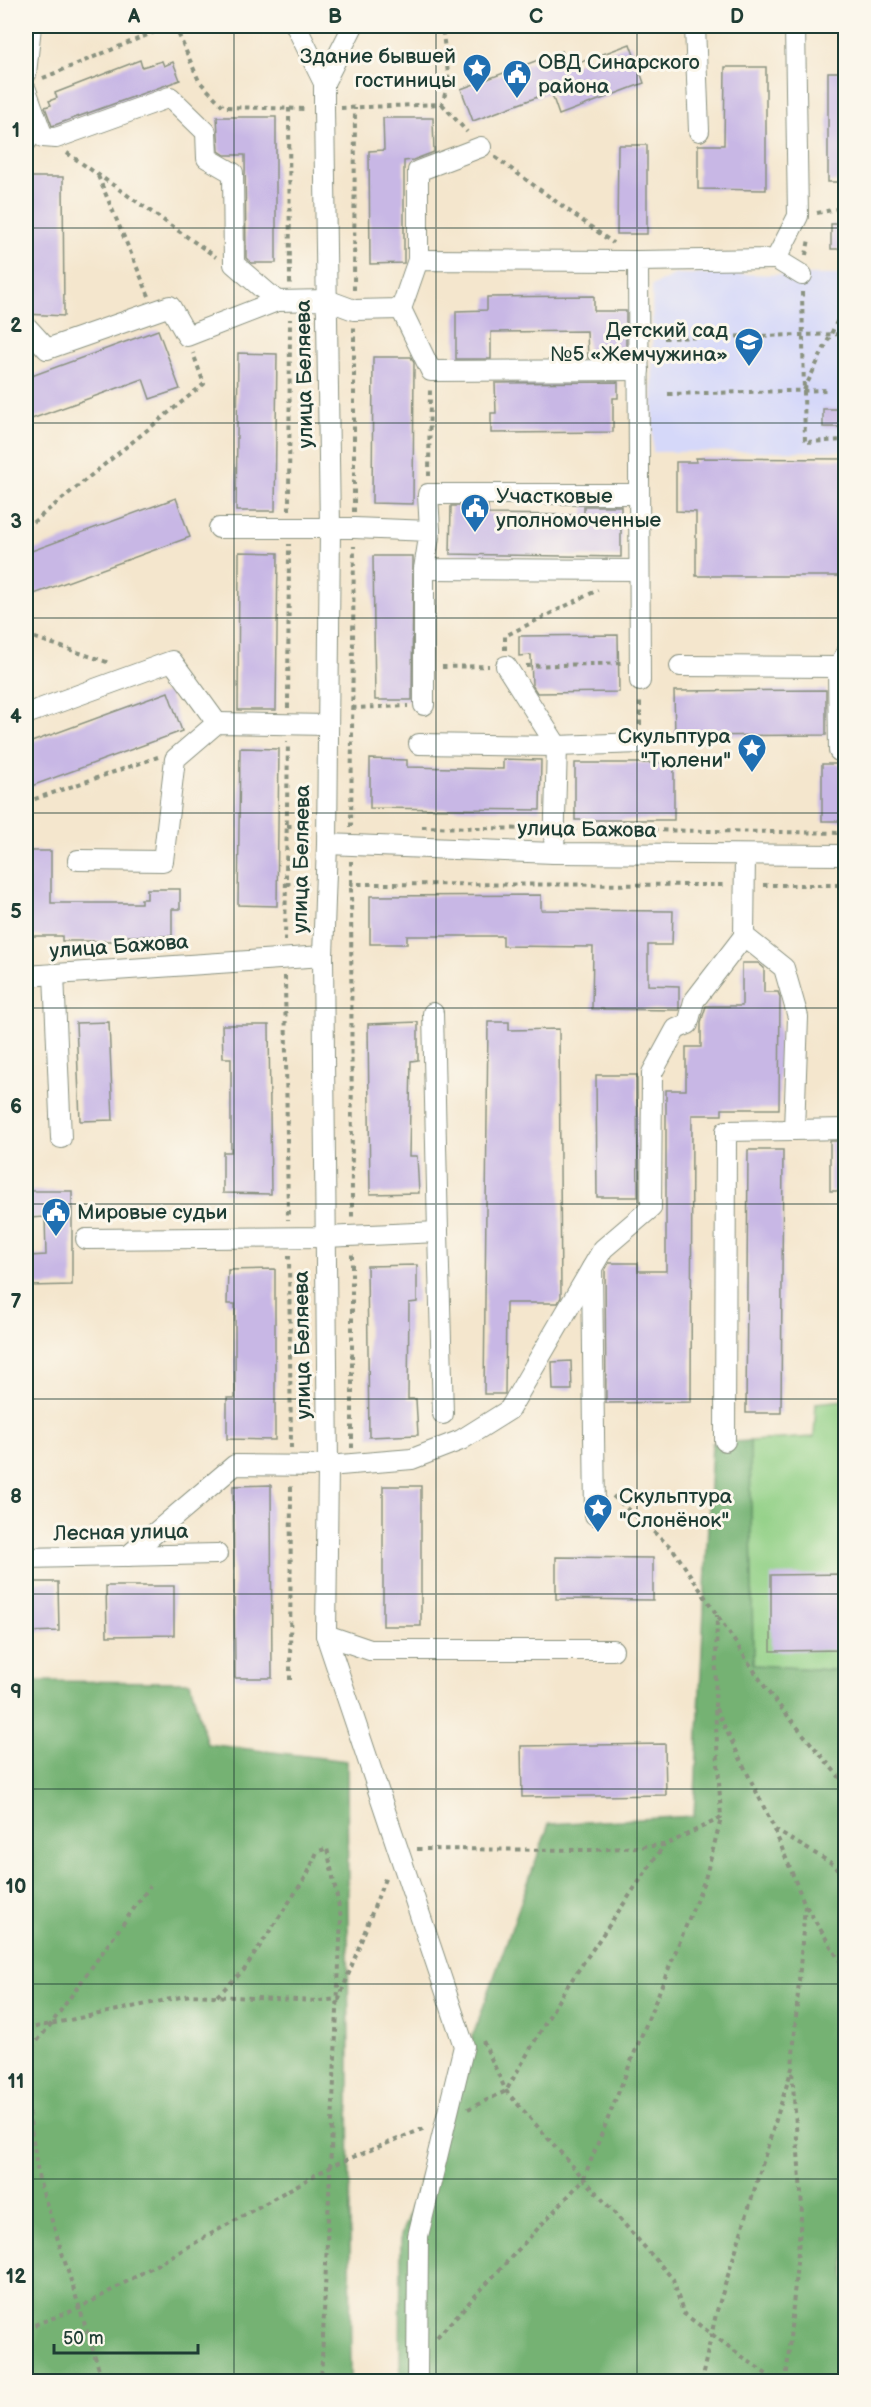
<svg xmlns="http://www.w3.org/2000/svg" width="871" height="2407" viewBox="0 0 871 2407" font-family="'Balsamiq Sans',sans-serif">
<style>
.built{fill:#d5d8f9}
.green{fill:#92d086;stroke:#58865d;stroke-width:1.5}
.forest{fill:#75b273;stroke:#4a7854;stroke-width:1.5}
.building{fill:#c8b7e5}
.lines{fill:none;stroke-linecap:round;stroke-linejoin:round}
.minor-casing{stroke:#8a9280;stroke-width:22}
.path{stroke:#8a9280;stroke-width:4;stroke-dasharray:4.5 4.5;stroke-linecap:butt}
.minor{stroke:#fff;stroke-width:20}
.grid{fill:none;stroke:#1f3d34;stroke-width:1.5;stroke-opacity:0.55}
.labels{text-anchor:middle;stroke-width:6;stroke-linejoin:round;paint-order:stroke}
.poi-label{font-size:21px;fill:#1f3d34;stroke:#fbf7ec;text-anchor:start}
.street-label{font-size:21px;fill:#1f3d34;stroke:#fbf7ec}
.neatline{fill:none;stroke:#1f3d34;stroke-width:2}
.grid-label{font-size:20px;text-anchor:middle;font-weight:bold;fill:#1f3d34}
</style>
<rect width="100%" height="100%" fill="#fbf7ec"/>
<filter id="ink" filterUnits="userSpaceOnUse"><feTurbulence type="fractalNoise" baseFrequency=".0167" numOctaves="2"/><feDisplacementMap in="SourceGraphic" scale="12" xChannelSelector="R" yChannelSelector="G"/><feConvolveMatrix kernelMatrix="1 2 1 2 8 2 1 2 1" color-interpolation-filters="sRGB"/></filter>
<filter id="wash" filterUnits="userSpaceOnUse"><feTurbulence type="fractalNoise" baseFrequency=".008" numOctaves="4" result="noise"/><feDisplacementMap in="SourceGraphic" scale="24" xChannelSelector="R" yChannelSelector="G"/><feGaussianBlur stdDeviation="1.35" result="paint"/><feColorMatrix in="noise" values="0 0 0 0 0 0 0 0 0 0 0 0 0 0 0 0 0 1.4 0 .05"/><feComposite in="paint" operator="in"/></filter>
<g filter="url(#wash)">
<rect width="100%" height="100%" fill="#f4e6cd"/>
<path class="built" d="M676 274 845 275V451L653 452 652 286Z"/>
<path class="green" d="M845 1400V1671L753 1665 750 1441 814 1437 816 1403Z"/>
<g class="forest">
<path d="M750 1441 753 1665 845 1671V2381L400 2382 401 2236 549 1824 694 1816 712 1443Z"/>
<path d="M26 1681 190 1682 207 1744 347 1761 351 2381H26Z"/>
</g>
<g id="blocks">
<g class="building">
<path d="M630 44 644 83 559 115 551 92 473 121 461 89 562 51 568 67Z"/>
<path d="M140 60 142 67 162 61 164 66 173 62 180 80 52 126 45 107 51 105 49 101 57 98 55 93Z"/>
<path d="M725 67H766V190L698 189V145H724Z"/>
<rect x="828" y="72" width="18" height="110"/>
<path d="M217 117H276V263H251L246 258 245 155H225L219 151Z"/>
<path d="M383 118H433L434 152 413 160 404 161V263L370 264 369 151 384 150Z"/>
<path d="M618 145H647V234H617Z"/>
<path d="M26 177H63L64 316 26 314Z"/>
<rect x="831" y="224" width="15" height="25"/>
<path d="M594 296V311H626V358H588L587 331 491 332V359H456V311L487 310V297Z"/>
<path d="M158 330 180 389 150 399 143 379 26 421V378Z"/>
<path d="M238 353 277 354 275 511H236Z"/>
<path d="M373 357H411L414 363 413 504 372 503Z"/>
<path d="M618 382V398H613V432L491 433V413H496L495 383Z"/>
<rect x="823" y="409" width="23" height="18"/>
<path d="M696 458 846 459V576H696V512L676 511V462H697Z"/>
<path d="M176 498 190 537 26 597V553Z"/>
<path d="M451 506H488V514L584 515V506H621V557L450 554Z"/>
<path d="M239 552 278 553 276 710H238Z"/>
<path d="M373 556H413L412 700H375Z"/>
<path d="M618 635 619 692 537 693 532 685 531 655 519 656V636Z"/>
<path d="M826 690V735L675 736 674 691Z"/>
<path d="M168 692 182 731 26 788V744Z"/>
<path d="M240 748 279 749 277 906 238 905Z"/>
<path d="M370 759 407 760V767L503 769V759L541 760 540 810 370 808Z"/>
<rect x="575" y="763" width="99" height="57"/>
<rect x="822" y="764" width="24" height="57"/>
<path d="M26 851H51V903H141V899H147V889H180V909H172V936H117V941H62V936H26Z"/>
<path d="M541 895V910L673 911 672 945H648V985L679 986V1010L592 1009 593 947 503 946V936H407V944H370V896Z"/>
<path d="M742 963H758L764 968V992H778L780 997 779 1109H722V1115H692L691 1402 606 1403 605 1270 609 1263H638V1271H666V1090H686V1047H701V1022L706 1006H742Z"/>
<path d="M109 1022 113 1120 80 1121 76 1023Z"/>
<path d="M418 1022V1060L411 1061 409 1156H417L419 1193 370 1194 368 1024Z"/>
<path d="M488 1022H509V1030L559 1029 561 1297 558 1303H506L505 1394H484Z"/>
<path d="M222 1025H269L271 1194 223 1193V1152H231V1058H223Z"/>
<path d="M596 1075H637L638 1197H597Z"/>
<rect x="830" y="1141" width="16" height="50"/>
<path d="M748 1150H783L781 1413H746Z"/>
<path d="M28 1191H72V1285L29 1286V1256L46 1255 45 1217 29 1218Z"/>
<path d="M417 1265V1302L409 1303 408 1399H416L418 1435 369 1437 367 1266Z"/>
<path d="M275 1269V1440L227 1439V1398H235V1304H227L228 1270Z"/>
<path d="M571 1361 572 1390H553L552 1362Z"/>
<path d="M271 1485 272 1678H235L233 1486Z"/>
<rect x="383" y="1486" width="38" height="140"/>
<path d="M556 1557 653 1558V1600L556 1599Z"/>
<path d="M846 1574V1650L771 1651V1575Z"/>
<path d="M26 1582H58L59 1631 26 1632Z"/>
<path d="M106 1586H174V1635L107 1636Z"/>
<path d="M665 1744 666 1795 522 1797 521 1746Z"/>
</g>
</g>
</g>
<g filter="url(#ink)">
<use href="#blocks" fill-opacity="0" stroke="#8a9280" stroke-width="1.5"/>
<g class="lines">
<g class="minor-casing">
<g id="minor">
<path d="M296 26 324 83V109L330 528 327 844 323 956 328 1466 326 1635 464 2046 418 2236 417 2382"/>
<path d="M695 26 699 131"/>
<path d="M26 74 31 26"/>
<path d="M324 83 353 26"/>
<path d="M26 90 43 137 56 138 170 97 206 132 207 158 233 173 234 264 277 301"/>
<path d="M26 141H27"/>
<path d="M776 259 802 275"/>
<path d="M418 260V171L481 147"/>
<path d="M401 309 431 371 639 370"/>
<path d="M26 326 47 349 170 306 187 336 277 301 327 300 354 310 401 309 418 260 638 261"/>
<path d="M219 528H354L430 531 424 569 639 570"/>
<path d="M430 531 428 494H639"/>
<path d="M424 569V705"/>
<path d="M846 654 838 667 839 751H846"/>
<path d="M506 666 557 746 554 853"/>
<path d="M680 666 838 667"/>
<path d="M640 681 638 261 776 259 798 216 795 26"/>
<path d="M26 714 172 661 217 723"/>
<path d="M419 744 557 746 640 743"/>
<path d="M327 844 554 853 846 855"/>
<path d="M78 860 163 861 175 759 217 723 327 725"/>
<path d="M54 974 61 1138"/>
<path d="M26 976 323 956"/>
<path d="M794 1130 846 1129"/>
<path d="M438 1232 443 1414"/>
<path d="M86 1239 325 1237 438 1232 433 1013"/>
<path d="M592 1268 595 1515"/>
<path d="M725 1441 726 1131 794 1130 798 1017 784 968 744 936"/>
<path d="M128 1556 235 1465 328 1466 412 1459 461 1440 509 1410 603 1249 651 1208 652 1073 676 1029 688 1024 694 1001 744 936 745 855"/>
<path d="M26 1558 217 1554"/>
<path d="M326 1635 370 1650H613"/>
</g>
</g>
<g class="path">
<path d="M175 26 199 81 224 107 306 109"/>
<path d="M43 78 169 26"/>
<path d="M442 104 467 132"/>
<path d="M289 108 290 285"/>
<path d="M341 108 442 104 449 81 442 26"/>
<path d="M67 153 216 257"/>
<path d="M495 157 613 243"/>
<path d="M98 176 149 296"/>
<path d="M817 213 846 207"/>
<path d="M806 255 809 239"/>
<path d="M354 290 355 108"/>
<path d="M802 292 805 442 846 440"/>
<path d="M664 338 846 334"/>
<path d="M804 390 846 303"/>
<path d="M668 394 828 390"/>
<path d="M429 476 430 387"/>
<path d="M289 510 290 319"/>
<path d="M354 512V327"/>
<path d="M26 528 204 384 193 353"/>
<path d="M26 635 110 663"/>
<path d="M505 650V636L598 590"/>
<path d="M526 666 624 663"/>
<path d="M442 667 489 666"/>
<path d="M288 708 289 544"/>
<path d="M352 708 408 706"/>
<path d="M640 725V699"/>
<path d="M26 802 158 757"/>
<path d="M287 826H310"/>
<path d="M351 827 354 546"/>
<path d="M422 827 538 829"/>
<path d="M572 829 846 833"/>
<path d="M351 861 352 1217"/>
<path d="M286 884H309"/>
<path d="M349 884 726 885"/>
<path d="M763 885H846"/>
<path d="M285 941 288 742"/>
<path d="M285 976 288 1220"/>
<path d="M289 1255 291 1448"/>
<path d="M352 1448V1254"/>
<path d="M613 1496 673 1549 771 1696 846 1785"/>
<path d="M290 1680 291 1483"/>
<path d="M715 1707 717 1615"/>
<path d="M417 1849 594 1850 665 1845 721 1818 715 1707 775 1830 833 1864 846 1878"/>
<path d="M806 1906 846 1971"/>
<path d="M217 1996 244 1970 307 1875 317 1852 327 1848 341 1917 321 2382"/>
<path d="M26 2029 190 1995 318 2001 339 1999 386 1876"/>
<path d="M483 2041 506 2091 673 2279 683 2313 777 2382"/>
<path d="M26 2055 51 2024 150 1886"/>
<path d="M26 2095 39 2180 103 2382"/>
<path d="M468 2109 506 2091 562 1994 664 1845"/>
<path d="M26 2328 80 2308 331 2166 425 2128"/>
<path d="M437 2337 583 2180 705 1879 721 1819"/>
<path d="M701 2382 716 2314 792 2068 805 1905 775 1831"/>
<path d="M786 2382 802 2207 792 2071"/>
</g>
<use href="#minor" class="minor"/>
</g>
</g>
<path class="grid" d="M234 26V2382M436 26V2382M637 26V2382M26 228H846M26 423H846M26 618H846M26 813H846M26 1008H846M26 1204H846M26 1399H846M26 1594H846M26 1789H846M26 1984H846M26 2179H846"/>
<defs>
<g id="sight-pin" transform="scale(1.5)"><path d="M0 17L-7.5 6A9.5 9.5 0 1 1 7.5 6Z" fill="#1f6fb2" stroke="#fbf7ec"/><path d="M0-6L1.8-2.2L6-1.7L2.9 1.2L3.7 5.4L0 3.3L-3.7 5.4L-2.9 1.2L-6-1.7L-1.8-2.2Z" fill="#fff"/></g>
<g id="civic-pin" transform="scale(1.5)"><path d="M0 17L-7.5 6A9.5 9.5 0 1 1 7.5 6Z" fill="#1f6fb2" stroke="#fbf7ec"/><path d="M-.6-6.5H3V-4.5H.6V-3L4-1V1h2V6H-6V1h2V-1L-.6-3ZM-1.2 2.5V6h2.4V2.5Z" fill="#fff"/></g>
<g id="school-pin" transform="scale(1.5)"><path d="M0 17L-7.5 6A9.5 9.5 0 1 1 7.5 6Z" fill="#1f6fb2" stroke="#fbf7ec"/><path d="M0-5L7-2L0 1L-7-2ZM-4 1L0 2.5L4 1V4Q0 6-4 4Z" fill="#fff"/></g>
</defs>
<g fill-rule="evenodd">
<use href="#sight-pin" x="477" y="68"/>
<use href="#civic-pin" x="517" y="74"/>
<use href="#school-pin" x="749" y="342"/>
<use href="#civic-pin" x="475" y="508"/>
<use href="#sight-pin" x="752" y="748"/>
<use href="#civic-pin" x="56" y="1212"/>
<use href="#sight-pin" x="598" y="1508"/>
</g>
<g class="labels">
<g class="poi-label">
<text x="456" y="63" text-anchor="end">Здание бывшей<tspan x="456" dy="24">гостиницы</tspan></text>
<text x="538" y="69">ОВД Синарского<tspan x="538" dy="24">района</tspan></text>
<text x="728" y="337" text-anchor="end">Детский сад<tspan x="728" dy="24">№5 «Жемчужина»</tspan></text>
<text x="496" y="503">Участковые<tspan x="496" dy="24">уполномоченные</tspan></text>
<text x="731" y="743" text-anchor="end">Скульптура<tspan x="731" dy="24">"Тюлени"</tspan></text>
<text x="77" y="1219">Мировые судьи</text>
<text x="619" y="1503">Скульптура<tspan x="619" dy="24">"Слонёнок"</tspan></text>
</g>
<g class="street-label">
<text transform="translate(304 374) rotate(-91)" y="7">улица Беляева</text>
<text transform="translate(587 829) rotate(1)" y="7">улица Бажова</text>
<text transform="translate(301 859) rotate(-89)" y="7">улица Беляева</text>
<text transform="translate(119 946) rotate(-4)" y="7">улица Бажова</text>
<text transform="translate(302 1345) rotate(-91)" y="7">улица Беляева</text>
<text transform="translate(121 1532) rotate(-1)" y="7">Лесная улица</text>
</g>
</g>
<rect width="871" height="2407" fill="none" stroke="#fbf7ec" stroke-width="66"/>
<path d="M54 2344v9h144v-9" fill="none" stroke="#1f3d34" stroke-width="3"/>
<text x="63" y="2344" font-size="18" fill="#1f3d34" stroke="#fbf7ec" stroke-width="4.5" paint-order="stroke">50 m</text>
<rect x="33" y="33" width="805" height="2341" class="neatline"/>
<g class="grid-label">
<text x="134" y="23">A</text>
<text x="335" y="23">B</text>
<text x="536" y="23">C</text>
<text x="737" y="23">D</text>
<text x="16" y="137">1</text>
<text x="16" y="332">2</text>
<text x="16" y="528">3</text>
<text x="16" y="723">4</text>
<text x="16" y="918">5</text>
<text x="16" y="1113">6</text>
<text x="16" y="1308">7</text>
<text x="16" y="1503">8</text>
<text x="16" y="1698">9</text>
<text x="16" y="1893">10</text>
<text x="16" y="2088">11</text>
<text x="16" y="2283">12</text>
</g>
</svg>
